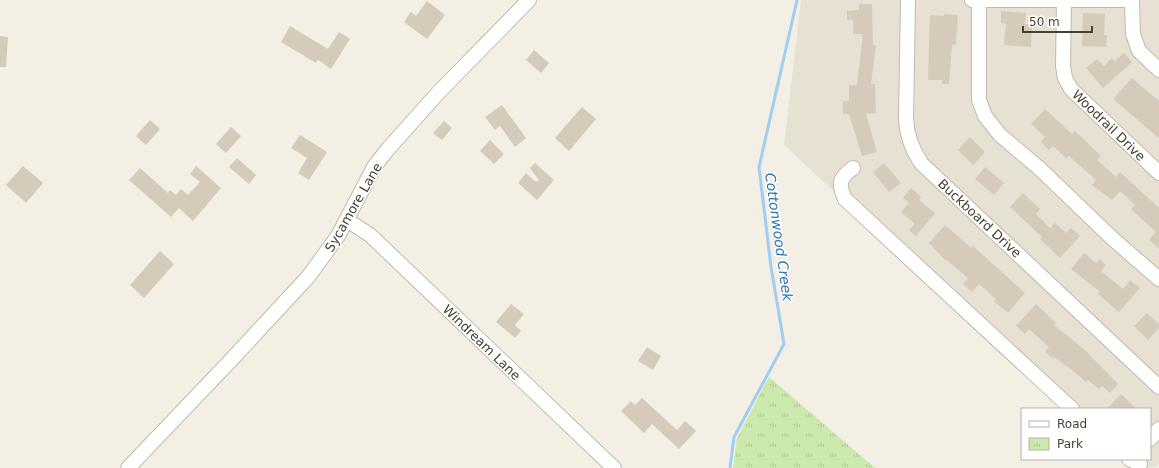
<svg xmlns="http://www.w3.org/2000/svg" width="1159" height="468" viewBox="0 0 1159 468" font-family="'DejaVu Sans',sans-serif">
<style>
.residential{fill:#e7e1d3}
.park{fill:url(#park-tufts)}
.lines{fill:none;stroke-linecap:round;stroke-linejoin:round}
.stream{stroke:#a0cdf1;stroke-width:3}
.building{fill:#d4cbba}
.minor-casing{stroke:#c1baaa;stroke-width:16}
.minor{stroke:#fff;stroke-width:14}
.labels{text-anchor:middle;stroke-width:3;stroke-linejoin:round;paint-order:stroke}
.street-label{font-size:13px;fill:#453f34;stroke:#fff}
.water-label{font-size:14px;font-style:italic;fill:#2c75b2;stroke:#fff}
</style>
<defs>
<pattern id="park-tufts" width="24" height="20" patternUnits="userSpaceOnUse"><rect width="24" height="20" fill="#cbe8ad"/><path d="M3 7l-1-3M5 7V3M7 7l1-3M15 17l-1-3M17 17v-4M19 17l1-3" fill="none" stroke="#b0c895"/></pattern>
</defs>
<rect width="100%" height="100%" fill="#f3efe5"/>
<path class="residential" d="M801 0H1159V463L1156 467 1143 468 1124 459H1150V409H1069L784 145Z"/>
<path class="park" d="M769 377 875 468H733L737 438Z"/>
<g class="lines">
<path class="stream" d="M730 468 734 437 784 344 771 267 759 167 797 0"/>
</g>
<g class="building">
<path d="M427 1 445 15 427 39 404 22 411 12 416 16Z"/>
<path d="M859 4H872L873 45 876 46 871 84H875L876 113 866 114 877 152 862 156 849 114H843V101H849V85H857L863 34H853V20H847V11L859 10Z"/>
<path d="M1001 11 1026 13 1025 24H1032L1031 47 1004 45 1006 24 1001 23Z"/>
<path d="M1083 13 1105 14 1104 35H1107L1106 47 1082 46Z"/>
<path d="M944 14 958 15 956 45 952 44 949 84H942V80H928L930 15 944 16Z"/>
<path d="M290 26 328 49 339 32 350 39 331 69 318 60 316 63 281 42Z"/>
<path d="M0 36 8 37 6 67H0Z"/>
<path d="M534 50 549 63 541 73 526 60Z"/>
<path d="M1124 53 1132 62 1103 88 1086 68 1097 59 1104 66 1112 58 1115 61Z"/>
<path d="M1132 78 1159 101V138L1113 99Z"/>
<path d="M502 105 526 138 515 147 500 126 495 130 485 117Z"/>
<path d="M582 107 596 119 569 151 555 138Z"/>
<path d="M1045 109 1072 134 1075 131 1101 156 1097 160 1116 177 1120 172 1159 208V249L1149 240 1156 232 1131 209 1135 205 1120 191 1112 200 1092 185 1096 180 1069 156 1066 158 1053 146 1049 150 1041 142 1045 137 1031 124Z"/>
<path d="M150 120 160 129 146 145 136 136Z"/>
<path d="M444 121 452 128 442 140 433 133Z"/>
<path d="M231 127 241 136 226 153 216 144Z"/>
<path d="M300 135 327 152 309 180 298 173 307 158 291 148Z"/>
<path d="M970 137 985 152 973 165 958 150Z"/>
<path d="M490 140 504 154 494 164 480 151Z"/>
<path d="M237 158 256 175 249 184 229 167Z"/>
<path d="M535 163 554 180 537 200 518 183 526 173 536 182 539 180 530 168Z"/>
<path d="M884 163 901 183 889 192 873 172Z"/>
<path d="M23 166 43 183 26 203 6 185Z"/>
<path d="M196 166 221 188 193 221 179 208 171 217 129 180 140 168 168 193 170 190 176 195 181 189 188 195 200 182 190 174Z"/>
<path d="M985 167 1004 183 994 195 975 179Z"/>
<path d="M911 188 921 197 919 200 935 213 916 236 909 230 915 224 901 212 909 203 903 198Z"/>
<path d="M1023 193 1040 209 1036 214 1050 228 1055 223 1066 233 1071 228 1080 236 1060 258 1040 239 1042 237 1010 207Z"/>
<path d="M945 225 971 248 973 246 1025 293 1008 313 994 301 996 299 979 284 972 292 963 284 968 278 947 260 946 261 929 243Z"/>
<path d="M160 251 174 264 144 298 130 285Z"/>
<path d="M1084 253 1096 263 1100 259 1106 265 1101 271 1123 289 1130 280 1140 288 1119 312 1098 294 1100 292 1071 269Z"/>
<path d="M511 304 524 314 515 325 521 331 515 338 496 322Z"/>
<path d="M1036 304 1056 323 1054 325 1085 350 1118 384 1110 393 1102 386 1099 389 1088 380 1086 382 1071 369 1054 357 1053 359 1045 352 1049 347 1029 329 1025 334 1016 326Z"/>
<path d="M1147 313 1159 324V328L1148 340 1134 326Z"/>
<path d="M647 347 661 356 653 370 638 361Z"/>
<path d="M1121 394 1137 409H1107Z"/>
<path d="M642 398 677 430 685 421 696 431 679 449 652 424 644 433 621 411 631 401 635 405Z"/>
</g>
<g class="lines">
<g class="minor-casing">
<g id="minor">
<path d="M908 0 906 119C907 136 912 150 922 164L1159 387"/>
<path d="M972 0H1132"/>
<path d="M979 0V100L985 116 1000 135 1039 168 1113 239 1159 279"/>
<path d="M1132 0 1133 34 1139 51 1159 70"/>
<path d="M1064 1 1063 66 1065 78 1071 89 1159 173"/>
<path d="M853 168C839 178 838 184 845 199L1072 409"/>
<path d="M347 220 370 235 614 468"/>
<path d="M1150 439 1159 429"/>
<path d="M1129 459 1140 464"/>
<path d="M128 468 232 359 308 277 338 236 374 167 388 149 438 93 529 0"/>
</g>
</g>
<use href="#minor" class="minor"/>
</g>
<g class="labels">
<g class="street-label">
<text transform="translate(1109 125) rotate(44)" y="5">Woodrail Drive</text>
<text transform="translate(353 207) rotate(-60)" y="5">Sycamore Lane</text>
<text transform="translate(980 218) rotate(43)" y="5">Buckboard Drive</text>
<text transform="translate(482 342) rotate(44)" y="5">Windream Lane</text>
</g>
<g class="water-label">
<text transform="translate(779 237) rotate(82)" y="5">Cottonwood Creek</text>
</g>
</g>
<rect x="1021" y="408" width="130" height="52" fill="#ffffff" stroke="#b5b2ae"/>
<rect x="1029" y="421" width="20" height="6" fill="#ffffff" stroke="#b5b2ae"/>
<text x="1057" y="428" font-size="12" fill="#453f34">Road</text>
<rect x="1029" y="438" width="20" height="12" fill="url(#park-tufts)" stroke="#b5b2ae"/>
<text x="1057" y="448" font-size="12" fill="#453f34">Park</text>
<path d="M1023 26v6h69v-6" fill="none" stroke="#453f34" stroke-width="2"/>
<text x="1029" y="26" font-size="12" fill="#453f34" stroke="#ffffff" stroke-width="3" paint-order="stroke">50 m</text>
</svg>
